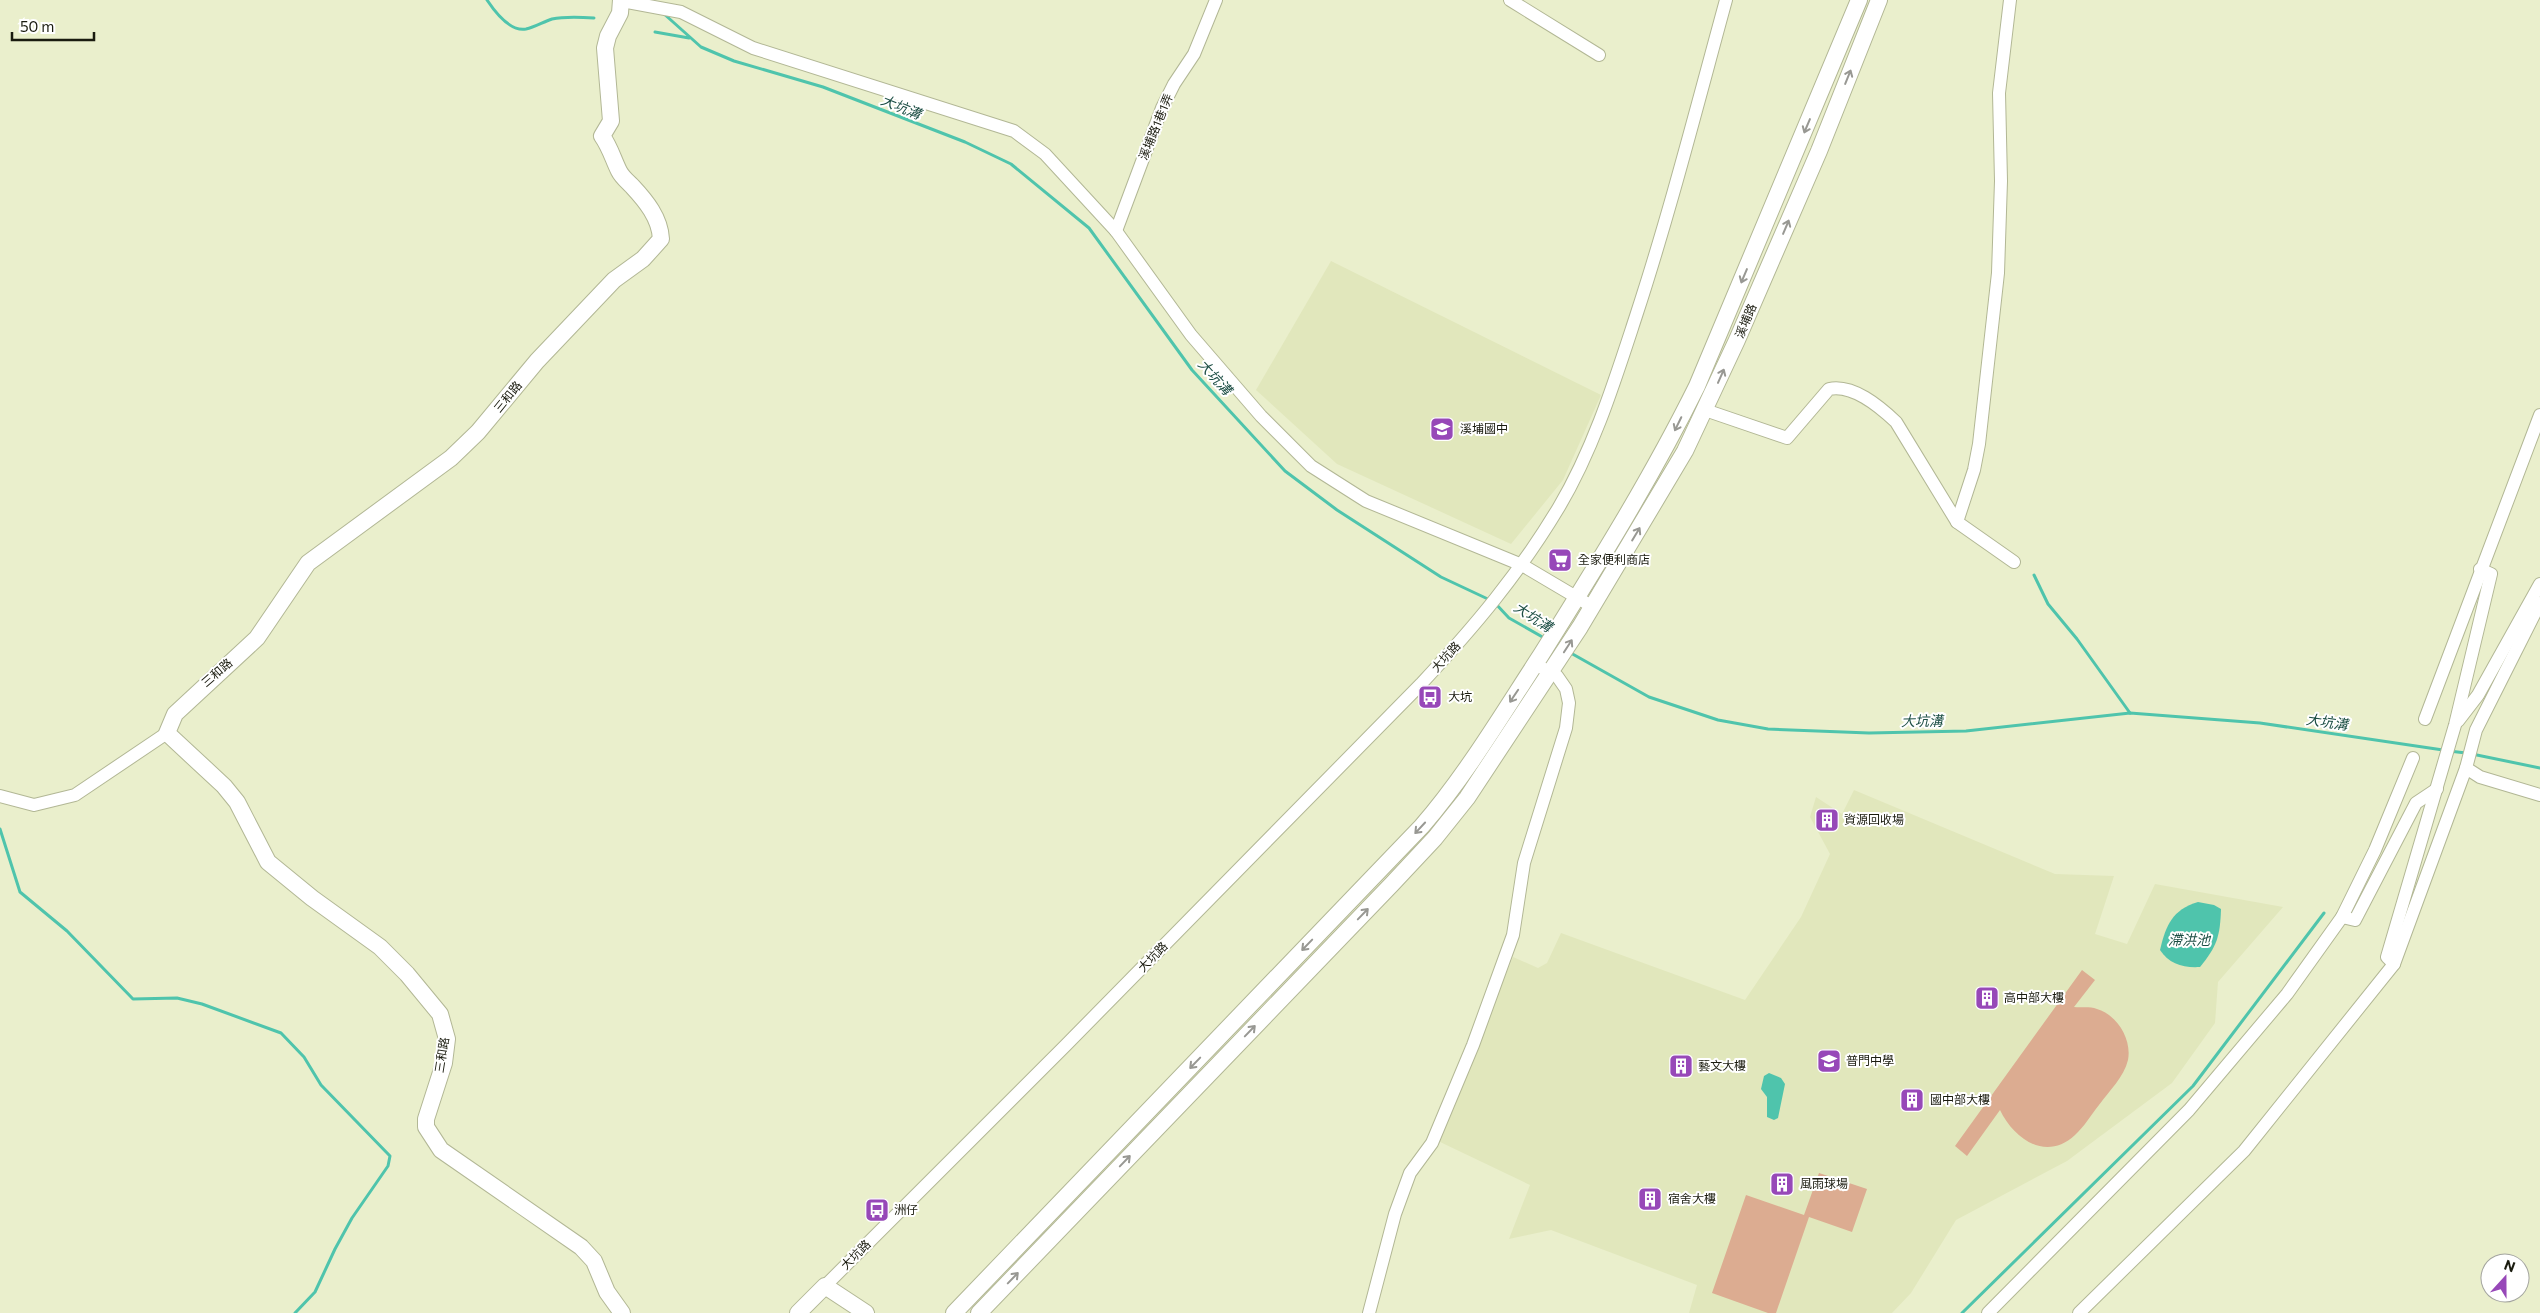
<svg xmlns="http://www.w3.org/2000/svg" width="2540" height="1313" viewBox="0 0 2540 1313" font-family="Commissioner,'Noto Sans TC',sans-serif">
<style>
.built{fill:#e1e7bc}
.green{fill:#dcac91}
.water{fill:#4fc4ac}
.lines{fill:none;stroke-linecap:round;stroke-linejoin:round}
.stream{stroke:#4fc4ac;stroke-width:3}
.minor-casing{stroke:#b2b795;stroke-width:14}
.major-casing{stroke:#b2b795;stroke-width:18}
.minor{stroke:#fff;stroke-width:12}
.major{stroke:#fff;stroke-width:16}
.oneway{stroke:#989893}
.labels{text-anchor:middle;stroke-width:4;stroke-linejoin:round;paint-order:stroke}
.street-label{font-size:12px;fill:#1a1b0f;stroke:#fff}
.poi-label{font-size:12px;fill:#1a1b0f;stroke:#fff;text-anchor:start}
.water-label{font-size:14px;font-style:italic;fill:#1c4e44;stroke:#fff}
</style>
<rect width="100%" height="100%" fill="#eaefcc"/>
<g class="built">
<path d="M1331 261 1601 395 1563 480 1511 544 1337 464 1256 390Z"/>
<path d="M1854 790 2055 874 2114 876 2095 934 2127 944 2155 884 2283 907 2218 982 2215 1023 2172 1083 2067 1161 1956 1220 1911 1293 1892 1313H1689L1697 1285 1551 1230 1509 1239 1530 1185 1438 1141 1513 957 1538 968 1547 963 1561 933 1745 1000 1801 917 1830 854 1810 817 1816 797 1842 814Z"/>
</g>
<g class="green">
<path d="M2082 970 2095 980 2074 1007C2082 1008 2089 1006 2097 1009 2117 1015 2132 1039 2128 1060 2124 1077 2109 1091 2099 1105 2091 1115 2084 1127 2075 1135 2046 1162 2014 1139 2000 1110L1967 1156 1955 1146Z"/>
<path d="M1819 1173 1867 1189 1852 1232 1809 1217 1776 1313H1768L1712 1293 1746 1195 1804 1215Z"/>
</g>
<g class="water">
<path d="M2198 902 2214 905 2221 909C2220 937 2217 946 2200 967 2183 968 2169 964 2160 950 2166 925 2172 910 2198 902Z"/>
<path d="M1769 1073 1781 1078 1785 1084 1778 1118 1774 1120 1767 1117V1097L1761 1089 1764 1076Z"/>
</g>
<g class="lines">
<g class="stream">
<path d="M487 0C495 12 510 32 526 29 535 27 543 22 552 19 566 16 580 17 594 18"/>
<path d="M663 13 701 47 734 61 823 87 965 142 1011 164 1089 228 1192 370 1285 471 1337 510 1441 577 1490 600"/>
<path d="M655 32 689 38"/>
<path d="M2034 575 2048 604 2077 639 2130 713"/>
<path d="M1495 603 1509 618 1546 639"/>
<path d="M1569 652 1649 697 1718 720 1768 729 1869 733 1966 731 2130 713 2260 723 2443 750"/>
<path d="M2449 751 2466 753"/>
<path d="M2472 754 2540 768"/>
<path d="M0 829 20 892 67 931 133 999 177 998 202 1004 281 1033 304 1057 321 1085 390 1156 388 1166 352 1218 335 1249 315 1292 295 1313"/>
<path d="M1962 1313 2193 1086 2324 913"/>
</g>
<g class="minor-casing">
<g id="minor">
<path d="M1510 0 1599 55"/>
<path d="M622 1 681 12 753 48 1014 131 1045 154 1116 231 1191 335 1261 416 1311 466 1366 501 1522 565 1593 607"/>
<path d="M1116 231 1162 108 1174 84 1194 54 1216 0"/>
<path d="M1705 410 1787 438 1829 389C1853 384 1879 406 1896 422L1957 522 2014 562"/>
<path d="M1957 522 1974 470 1979 444 1998 273 2001 181 1999 93 2010 0"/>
<path d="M2425 719 2540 415"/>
<path d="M2458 721 2478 695 2540 584"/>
<path d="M2466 768 2480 777 2540 795"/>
<path d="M0 796 34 805 75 795 167 733"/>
<path d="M2342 917 2355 920 2416 803 2437 789"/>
<path d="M2394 964 2387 957 2455 725 2491 574 2480 569"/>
<path d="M825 1286 1066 1045 1421 684C1474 627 1519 574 1559 507 1594 448 1615 380 1636 316 1670 212 1697 106 1726 0"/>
<path d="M1369 1313 1395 1214 1410 1173 1432 1143 1473 1045 1513 935 1524 863 1566 728 1569 703 1566 689 1557 676 1535 664"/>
<path d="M1988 1313 2189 1110 2287 994 2342 917 2375 850 2413 758"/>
<path d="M2079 1313 2244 1151 2394 964 2466 768 2476 730 2540 603"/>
</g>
</g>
<g class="major-casing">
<g id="major">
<path d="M621 0 620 13 608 36 605 48 611 121 602 136C610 147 613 159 619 171 622 177 627 181 632 186 646 201 660 218 661 239L643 259 614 280 537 361 478 432 451 458 308 563 257 638 175 714 167 733 224 786 237 802 268 862 312 898 380 947 407 974 440 1014 447 1039 444 1063 426 1119V1127L441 1150 581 1247 594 1261 607 1292 622 1313"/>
<path d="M798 1313 825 1286 866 1313"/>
<path d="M954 1313 1422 826C1467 774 1503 713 1541 655 1596 567 1651 479 1697 386L1859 0"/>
<path d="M979 1313 1392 884 1435 838 1467 798 1580 627 1685 451 1737 340 1819 151 1879 0"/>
</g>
</g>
<use href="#minor" class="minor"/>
<use href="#major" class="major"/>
</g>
<defs><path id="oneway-shaft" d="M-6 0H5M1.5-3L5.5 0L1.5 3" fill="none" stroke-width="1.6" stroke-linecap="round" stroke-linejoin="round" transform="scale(1.25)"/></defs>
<g class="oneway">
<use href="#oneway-shaft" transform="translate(1848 77) rotate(-68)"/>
<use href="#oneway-shaft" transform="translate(1807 126) rotate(113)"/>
<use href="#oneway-shaft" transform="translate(1786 227) rotate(-67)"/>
<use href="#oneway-shaft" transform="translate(1744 276) rotate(113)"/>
<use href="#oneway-shaft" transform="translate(1721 376) rotate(-66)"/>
<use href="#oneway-shaft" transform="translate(1678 424) rotate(116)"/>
<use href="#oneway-shaft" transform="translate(1636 534) rotate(-59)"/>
<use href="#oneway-shaft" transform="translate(1568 646) rotate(-57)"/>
<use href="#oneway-shaft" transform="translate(1514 696) rotate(124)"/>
<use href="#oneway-shaft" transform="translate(1420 828) rotate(133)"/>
<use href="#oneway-shaft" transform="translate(1363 914) rotate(-46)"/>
<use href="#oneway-shaft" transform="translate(1307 945) rotate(134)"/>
<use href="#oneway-shaft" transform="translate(1250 1031) rotate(-46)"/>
<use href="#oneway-shaft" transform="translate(1195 1063) rotate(134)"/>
<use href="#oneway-shaft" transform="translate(1125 1161) rotate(-46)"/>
<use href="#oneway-shaft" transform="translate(1013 1278) rotate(-46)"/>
</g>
<defs>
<g id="school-square" transform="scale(1.25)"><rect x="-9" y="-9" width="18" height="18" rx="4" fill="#9748b8" stroke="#fff"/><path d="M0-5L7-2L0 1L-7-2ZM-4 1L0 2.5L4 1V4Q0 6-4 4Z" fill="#fff"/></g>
<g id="supermarket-square" transform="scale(1.25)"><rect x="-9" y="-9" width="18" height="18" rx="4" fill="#9748b8" stroke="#fff"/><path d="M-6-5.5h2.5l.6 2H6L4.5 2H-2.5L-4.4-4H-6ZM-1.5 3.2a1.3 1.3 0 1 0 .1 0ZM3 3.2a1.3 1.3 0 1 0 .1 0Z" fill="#fff"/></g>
<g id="bus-square" transform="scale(1.25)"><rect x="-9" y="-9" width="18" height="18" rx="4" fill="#9748b8" stroke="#fff"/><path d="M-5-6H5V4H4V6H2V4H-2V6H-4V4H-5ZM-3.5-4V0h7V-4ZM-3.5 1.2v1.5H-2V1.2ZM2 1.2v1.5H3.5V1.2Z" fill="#fff"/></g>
<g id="building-square" transform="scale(1.25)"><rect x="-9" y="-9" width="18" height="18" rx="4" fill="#9748b8" stroke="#fff"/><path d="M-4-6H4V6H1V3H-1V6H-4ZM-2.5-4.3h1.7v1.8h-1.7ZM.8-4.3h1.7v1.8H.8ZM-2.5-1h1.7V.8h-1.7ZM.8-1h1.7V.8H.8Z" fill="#fff"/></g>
</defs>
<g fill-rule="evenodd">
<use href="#school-square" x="1442" y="429"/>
<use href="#supermarket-square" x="1560" y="560"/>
<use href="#bus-square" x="1430" y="697"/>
<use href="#building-square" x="1827" y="820"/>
<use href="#building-square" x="1987" y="998"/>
<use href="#school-square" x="1829" y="1061"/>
<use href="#building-square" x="1681" y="1066"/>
<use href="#building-square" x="1912" y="1100"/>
<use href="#building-square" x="1782" y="1184"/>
<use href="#building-square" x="1650" y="1199"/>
<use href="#bus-square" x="877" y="1210"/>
</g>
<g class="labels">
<g class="street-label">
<text transform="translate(1156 127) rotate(-68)" y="4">溪埔路1巷1弄</text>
<text transform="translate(1746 321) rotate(-67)" y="4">溪埔路</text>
<text transform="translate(508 397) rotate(-51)" y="4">三和路</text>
<text transform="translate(1446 657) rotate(-47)" y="4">大坑路</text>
<text transform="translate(217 673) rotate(-41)" y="4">三和路</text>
<text transform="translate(1153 957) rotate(-46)" y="4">大坑路</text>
<text transform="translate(442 1055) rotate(-81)" y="4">三和路</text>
<text transform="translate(856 1255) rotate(-45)" y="4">大坑路</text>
</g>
<g class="poi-label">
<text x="1460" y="433">溪埔國中</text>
<text x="1578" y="564">全家便利商店</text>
<text x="1448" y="701">大坑</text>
<text x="1844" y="824">資源回收場</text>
<text x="2004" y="1002">高中部大樓</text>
<text x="1846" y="1065">普門中學</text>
<text x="1698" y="1070">藝文大樓</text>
<text x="1930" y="1104">國中部大樓</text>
<text x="1800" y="1188">風雨球場</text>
<text x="1668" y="1203">宿舍大樓</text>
<text x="894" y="1214">洲仔</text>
</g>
<g class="water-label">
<text transform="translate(901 107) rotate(22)" y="5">大坑溝</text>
<text transform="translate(1215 377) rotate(48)" y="5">大坑溝</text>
<text transform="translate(1533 617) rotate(33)" y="5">大坑溝</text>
<text transform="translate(1922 721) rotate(-1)" y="5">大坑溝</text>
<text transform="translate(2327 722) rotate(8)" y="5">大坑溝</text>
<text x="2189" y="945">滯洪池</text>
</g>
</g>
<g transform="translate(2505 1278) rotate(21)"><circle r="24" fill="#ffffff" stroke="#a3a49f"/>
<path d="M0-4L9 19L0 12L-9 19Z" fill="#9748b8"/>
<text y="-8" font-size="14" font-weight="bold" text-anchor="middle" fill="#1a1b0f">N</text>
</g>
<path d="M12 32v8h82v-8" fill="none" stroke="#1a1b0f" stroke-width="2.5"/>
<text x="20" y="32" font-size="15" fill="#1a1b0f" stroke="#ffffff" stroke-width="4" paint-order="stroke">50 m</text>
</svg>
